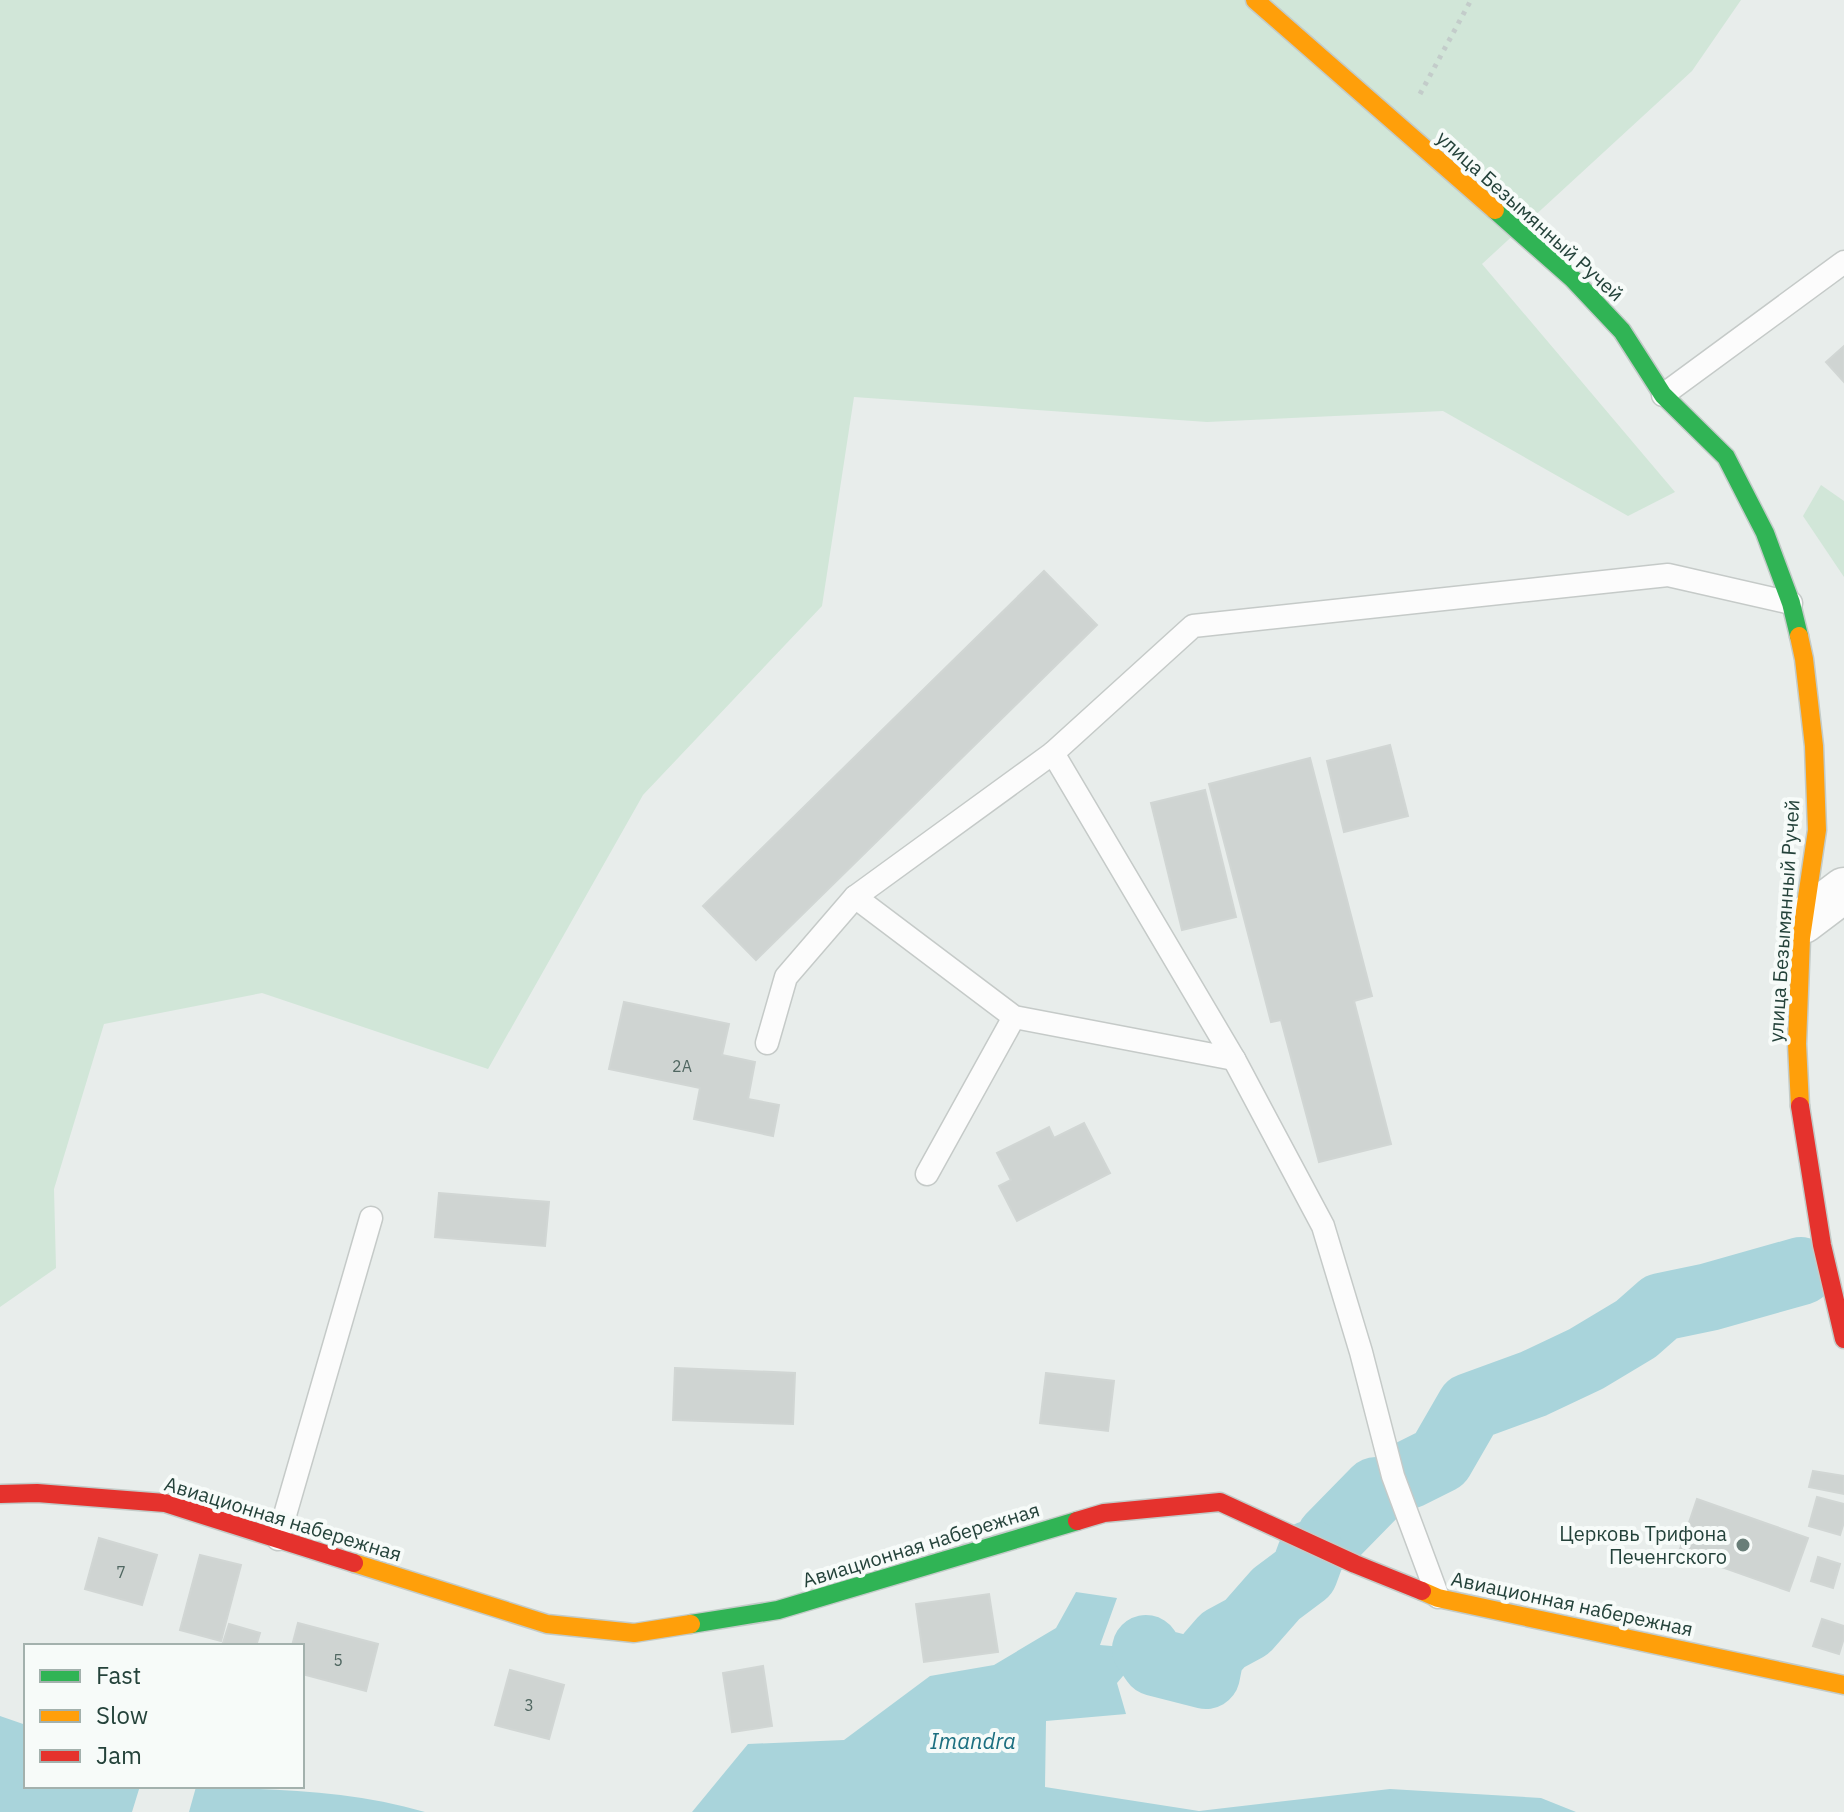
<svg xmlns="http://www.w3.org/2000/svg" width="1844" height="1812" viewBox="0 0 1844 1812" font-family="'IBM Plex Sans',sans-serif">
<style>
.green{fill:#d1e6d8}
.water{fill:#a9d4db}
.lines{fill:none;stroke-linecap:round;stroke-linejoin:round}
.river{stroke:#a9d4db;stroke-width:68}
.building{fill:#cfd4d2;stroke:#d1d6d4;stroke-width:2}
.lane-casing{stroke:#c5cac8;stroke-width:25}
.street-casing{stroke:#c5cac8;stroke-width:47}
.fast-casing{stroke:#c3cbc8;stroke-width:21}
.slow-casing{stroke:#c3cbc8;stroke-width:21}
.jam-casing{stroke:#c3cbc8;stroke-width:21}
.path{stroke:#c3ccca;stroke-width:5;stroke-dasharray:4 6;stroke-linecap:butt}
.lane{stroke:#fcfcfc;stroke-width:22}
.street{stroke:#fcfcfc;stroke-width:44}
.fast{stroke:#30b455;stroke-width:18}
.slow{stroke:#ff9f0a;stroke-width:18}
.jam{stroke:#e5322d;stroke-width:18}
.poi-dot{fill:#697e78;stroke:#f7fbf9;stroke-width:3}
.labels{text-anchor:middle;stroke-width:8;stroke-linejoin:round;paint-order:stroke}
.number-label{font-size:16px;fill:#506761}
.street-label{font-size:20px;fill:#24423a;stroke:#f7fbf9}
.poi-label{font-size:20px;fill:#24423a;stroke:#f7fbf9;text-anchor:end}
.water-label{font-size:22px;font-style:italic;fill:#1c6f80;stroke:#f7fbf9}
</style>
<rect width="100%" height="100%" fill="#e8edeb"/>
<g class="green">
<path d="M0 0H1741L1692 71 1482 264 1675 492 1628 516 1443 411 1207 422 854 397 822 606 643 795 488 1069 262 993 104 1024 54 1189 56 1268 0 1307Z"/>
<path d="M1821 485 1844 501V577L1803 516Z"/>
</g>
<g class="water">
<path d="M1076 1592 1117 1598 1100 1645 1146 1649 1117 1683 1126 1714 1046 1721 1045 1787 1199 1811 1390 1789 1541 1798 1576 1812H692L748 1744 844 1740 930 1676 994 1665 1056 1628Z"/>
<path d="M0 1716 26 1725V1786H140L132 1812H0Z"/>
<path d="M196 1787C273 1789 351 1790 425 1812H189Z"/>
</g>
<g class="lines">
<g class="river">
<path d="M1408 1475 1440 1459 1470 1407 1533 1384 1586 1359 1636 1329 1661 1307 1709 1297 1801 1271"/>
<path d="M1330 1538 1376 1491"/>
<path d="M1146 1649 1155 1662 1206 1675 1210 1655 1223 1640 1247 1627 1276 1594 1304 1573 1311 1554"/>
</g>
</g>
<g class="building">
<path d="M1844 346V382L1826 362Z"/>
<path d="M1044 571 1097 625 756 960 703 906Z"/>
<path d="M1390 745 1408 816 1344 832 1327 761Z"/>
<path d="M1310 758 1372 996 1354 1001 1391 1144 1319 1162 1281 1020 1271 1022 1209 784Z"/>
<path d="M1205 790 1236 917 1182 930 1151 803Z"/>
<path d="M624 1002 729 1024 722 1055 755 1062 748 1099 779 1105 773 1136 694 1119 700 1088 609 1069Z"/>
<path d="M1084 1123 1110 1173 1017 1221 999 1186 1011 1180 997 1153 1049 1127 1054 1138Z"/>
<path d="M439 1193 549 1202 545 1246 435 1237Z"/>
<path d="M675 1368 795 1373 793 1424 673 1420Z"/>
<path d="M1046 1373 1114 1381 1108 1431 1040 1423Z"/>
<path d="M1813 1471 1844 1476V1494L1809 1487Z"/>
<path d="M1817 1497 1844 1504V1522L1840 1535 1809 1526Z"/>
<path d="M1697 1499 1808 1538 1789 1591 1679 1552Z"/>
<path d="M99 1538 157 1555 142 1605 85 1589Z"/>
<path d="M200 1555 241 1565 221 1641 180 1630Z"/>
<path d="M1818 1557 1840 1564 1833 1588 1811 1581Z"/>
<path d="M989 1594 998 1652 924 1662 916 1604Z"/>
<path d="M1822 1619 1844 1626V1638L1839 1654 1813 1646Z"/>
<path d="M298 1623 378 1644 366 1691 302 1674V1646H292Z"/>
<path d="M229 1624 260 1633 256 1646H222Z"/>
<path d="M763 1666 772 1726 732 1732 723 1673Z"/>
<path d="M510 1670 564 1685 549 1739 495 1725Z"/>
</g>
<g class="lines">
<g class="lane-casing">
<g id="lane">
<path d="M1663 395 1844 262"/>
<path d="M855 897 1014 1017 1234 1059"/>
<path d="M767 1043 786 977 855 897 1053 753"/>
<path d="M927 1174 1014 1017"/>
<path d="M278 1539 371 1218"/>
<path d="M1438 1597 1393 1476 1361 1352 1323 1226 1234 1059 1053 753 1193 626 1668 575 1791 603"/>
</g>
</g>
<g class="street-casing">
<path id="street" d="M1803 921 1844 890"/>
</g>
<g class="fast-casing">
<g id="fast">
<path d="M1495 210 1573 279 1622 331 1663 395 1726 457 1765 533 1791 603 1799 636"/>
<path d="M691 1624 778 1610 1077 1521"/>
</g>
</g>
<g class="slow-casing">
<g id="slow">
<path d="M1255 0 1495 210"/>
<path d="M1799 636 1804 659 1814 746 1817 830 1801 938 1797 1044 1800 1106"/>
<path d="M354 1563 547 1624 634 1633 691 1624"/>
<path d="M1422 1591 1438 1598 1844 1685"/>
</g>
</g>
<g class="jam-casing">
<g id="jam">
<path d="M1800 1106 1822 1245 1844 1339"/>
<path d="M0 1494 37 1493 165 1503 354 1563"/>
<path d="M1077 1521 1104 1513 1220 1502 1355 1564 1422 1591"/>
</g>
</g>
<path class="path" d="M1420 94 1471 0"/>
<use href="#lane" class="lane"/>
<use href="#street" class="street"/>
<use href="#fast" class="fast"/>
<use href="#slow" class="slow"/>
<use href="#jam" class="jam"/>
</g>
<circle class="poi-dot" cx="1743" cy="1545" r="8"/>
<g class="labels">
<g class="number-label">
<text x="682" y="1072">2А</text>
<text x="121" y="1578">7</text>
<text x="338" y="1666">5</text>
<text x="529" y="1711">3</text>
</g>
<g class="street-label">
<text transform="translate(1530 216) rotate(42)" y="7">улица Безымянный Ручей</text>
<text transform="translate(1784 921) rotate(-86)" y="7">улица Безымянный Ручей</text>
<text transform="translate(283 1519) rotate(17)" y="7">Авиационная набережная</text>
<text transform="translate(921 1545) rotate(-17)" y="7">Авиационная набережная</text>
<text transform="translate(1572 1604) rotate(12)" y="7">Авиационная набережная</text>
</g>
<g class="poi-label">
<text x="1727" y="1541">Церковь Трифона<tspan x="1727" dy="23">Печенгского</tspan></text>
</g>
<g class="water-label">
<text x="973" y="1749">Imandra</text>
</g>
</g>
<rect x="24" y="1644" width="280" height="144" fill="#f7fbf9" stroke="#a3b1ad" stroke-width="2"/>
<rect x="40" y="1670" width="40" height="12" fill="#30b455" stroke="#a3b1ad" stroke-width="2"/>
<text x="96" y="1684" font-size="24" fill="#24423a">Fast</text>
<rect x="40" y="1710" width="40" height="12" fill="#ff9f0a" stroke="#a3b1ad" stroke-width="2"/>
<text x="96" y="1724" font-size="24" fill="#24423a">Slow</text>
<rect x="40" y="1750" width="40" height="12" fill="#e5322d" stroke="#a3b1ad" stroke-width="2"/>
<text x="96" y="1764" font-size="24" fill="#24423a">Jam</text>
</svg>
